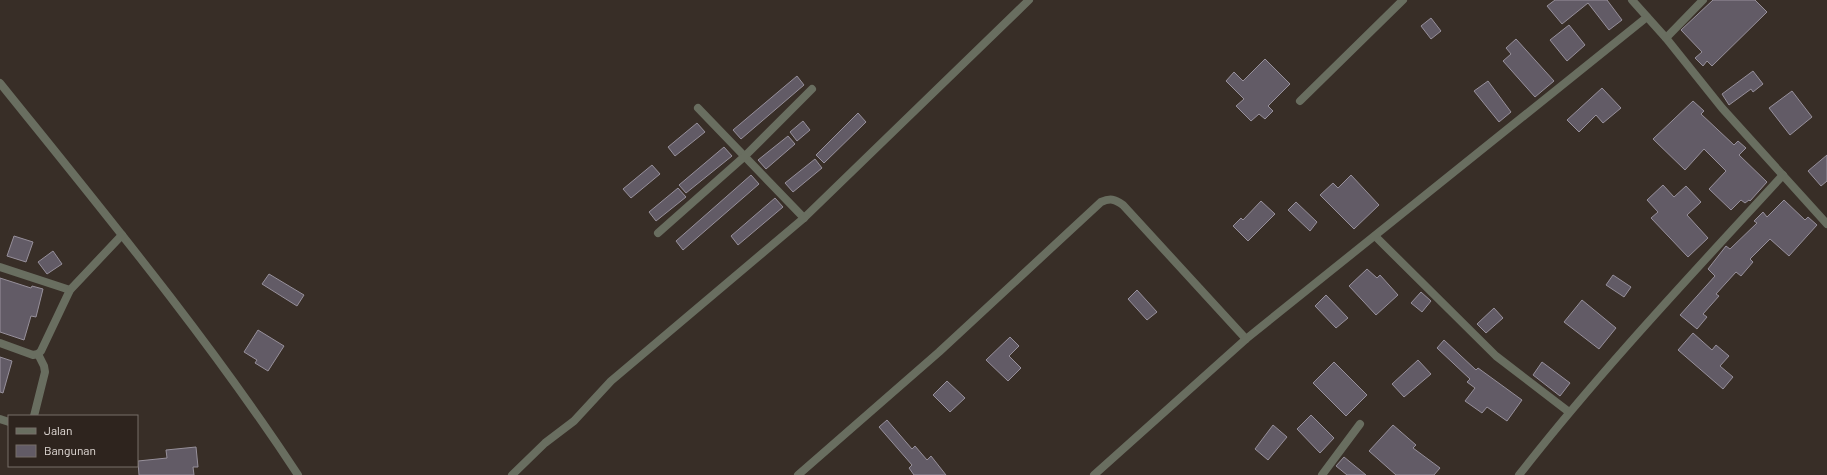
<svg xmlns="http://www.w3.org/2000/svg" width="1827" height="475" viewBox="0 0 1827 475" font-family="Barlow,sans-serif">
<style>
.building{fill:#625b66;stroke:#97909b}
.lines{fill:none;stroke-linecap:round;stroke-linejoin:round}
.minor{stroke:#696e60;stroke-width:8}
</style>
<rect width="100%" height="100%" fill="#382e27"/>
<g class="building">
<path d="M1555 0H1607L1622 20 1609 30 1588 3 1562 24 1547 6Z"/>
<path d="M1713 0H1755L1767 12 1712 66 1707 61 1703 66 1695 58 1702 52 1681 30Z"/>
<path d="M1431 18 1441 31 1431 39 1421 26Z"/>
<path d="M1569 25 1585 45 1567 61 1550 40Z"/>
<path d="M1516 39 1554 81 1535 97 1503 61 1511 54 1506 48Z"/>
<path d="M1265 59 1290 84 1268 106 1273 111 1265 119 1259 114 1251 121 1236 106 1244 99 1226 81 1234 72 1243 81Z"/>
<path d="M1753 71 1763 84 1753 92 1751 89 1729 105 1722 94Z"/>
<path d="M797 76 804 85 741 139 733 130Z"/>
<path d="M1488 81 1511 112 1499 122 1474 91Z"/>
<path d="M1602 88 1621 108 1603 123 1596 115 1579 132 1567 120Z"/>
<path d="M1792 91 1812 117 1790 135 1769 108Z"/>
<path d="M1693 101 1704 111 1701 114 1734 145 1738 141 1746 148 1739 155 1767 182 1750 201 1749 200 1745 203 1741 200 1731 210 1709 189 1726 171 1704 149 1685 170 1653 139Z"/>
<path d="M858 113 866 122 824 163 816 155Z"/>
<path d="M803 121 810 130 797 141 790 132Z"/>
<path d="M697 123 705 132 675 156 668 147Z"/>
<path d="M788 136 795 144 766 169 758 160Z"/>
<path d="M724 147 732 156 686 193 679 185Z"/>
<path d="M1827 155V181L1821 186 1808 171Z"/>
<path d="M815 159 822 168 793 192 785 183Z"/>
<path d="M652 165 660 174 631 198 623 189Z"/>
<path d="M751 175 759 184 683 250 676 241Z"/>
<path d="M1351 175 1379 205 1354 229 1320 195 1333 183 1338 188Z"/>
<path d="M1663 185 1674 197 1686 186 1701 202 1687 215 1708 238 1688 257 1651 218 1658 212 1647 200Z"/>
<path d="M678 188 686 197 656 221 649 212Z"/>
<path d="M775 198 783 207 738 245 731 236Z"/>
<path d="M1784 200 1805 220 1808 217 1817 225 1789 256 1770 239 1750 259 1753 262 1741 276 1736 272 1716 294 1719 296 1703 314 1707 317 1697 329 1680 315 1715 276 1708 269 1726 246 1730 249 1757 223 1754 221 1763 212 1767 217Z"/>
<path d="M1261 201 1275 214 1248 241 1233 226 1241 218 1243 220Z"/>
<path d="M1296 202 1317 222 1310 231 1288 210Z"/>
<path d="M14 236 33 242 26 262 7 256Z"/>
<path d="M53 251 62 264 47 274 38 262Z"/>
<path d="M1367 269 1377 278 1380 275 1398 295 1376 315 1349 286Z"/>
<path d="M269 274 304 295 297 306 262 284Z"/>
<path d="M1613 275 1631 287 1624 297 1606 285Z"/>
<path d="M0 278 31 288 32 286 43 289 36 317 31 316 24 340 0 332Z"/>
<path d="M1137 290 1157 312 1147 320 1128 299Z"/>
<path d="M1421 292 1431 301 1422 312 1411 303Z"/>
<path d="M1326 295 1348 318 1336 328 1315 306Z"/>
<path d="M1582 300 1616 328 1599 349 1564 322Z"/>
<path d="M1494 308 1503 318 1486 333 1477 324Z"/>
<path d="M258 330 284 346 268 371 255 363 257 360 244 352Z"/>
<path d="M1693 333 1712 350 1716 345 1729 356 1720 366 1733 377 1723 389 1678 350Z"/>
<path d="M1010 337 1019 346 1009 356 1021 368 1008 381 986 360Z"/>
<path d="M1444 340 1476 370 1478 368 1522 400 1507 421 1487 407 1482 413 1465 401 1475 388 1467 382 1470 379 1437 348Z"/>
<path d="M0 357 12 361 3 393 0 392Z"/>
<path d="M1418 360 1431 374 1404 397 1392 384Z"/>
<path d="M1334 362 1367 395 1346 416 1313 383Z"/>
<path d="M1542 362 1570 383 1560 396 1533 375Z"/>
<path d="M947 381 965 398 950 412 933 395Z"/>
<path d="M1311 415 1334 438 1320 453 1297 429Z"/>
<path d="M887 420 912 449 915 446 927 460 931 456 946 475H914L909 468 912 465 879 427Z"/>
<path d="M1273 425 1287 437 1268 460 1255 449Z"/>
<path d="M1393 425 1416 445 1413 448 1440 468 1434 475H1396L1369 451Z"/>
<path d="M196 447 198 467H193L194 475H139L138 461 167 458 166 450Z"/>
<path d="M1344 457 1366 475H1347L1336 466Z"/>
</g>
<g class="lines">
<g class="minor">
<path d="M1632 0 1666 38 1722 108 1827 224"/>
<path d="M1666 38 1703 0"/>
<path d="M0 83C103 211 208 338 298 475"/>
<path d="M1300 101 1403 0"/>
<path d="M698 108 804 218"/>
<path d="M658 233 745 156 812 89"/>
<path d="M1375 236 1496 356 1569 412"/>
<path d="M0 267 70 290"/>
<path d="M0 343 33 355 38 354 41 351 70 290 122 235"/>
<path d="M34 416 45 372 44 366 38 354"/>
<path d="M0 419 9 422"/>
<path d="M512 475 545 443 574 421 611 381 804 218 1029 0"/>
<path d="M798 475 939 352 1101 202C1110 198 1115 199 1123 205L1246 339"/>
<path d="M1094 475 1246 339 1647 17"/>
<path d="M1322 475 1360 424"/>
<path d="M1519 475C1601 370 1693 273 1783 175"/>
</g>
</g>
<rect x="8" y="415" width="130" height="52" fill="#2e241e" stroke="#766e68"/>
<rect x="16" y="428" width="20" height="6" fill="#696e60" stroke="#766e68"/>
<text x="44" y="435" font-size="12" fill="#e3dcd8">Jalan</text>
<rect x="16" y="445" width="20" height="12" fill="#625b66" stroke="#766e68"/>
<text x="44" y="455" font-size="12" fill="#e3dcd8">Bangunan</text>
</svg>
